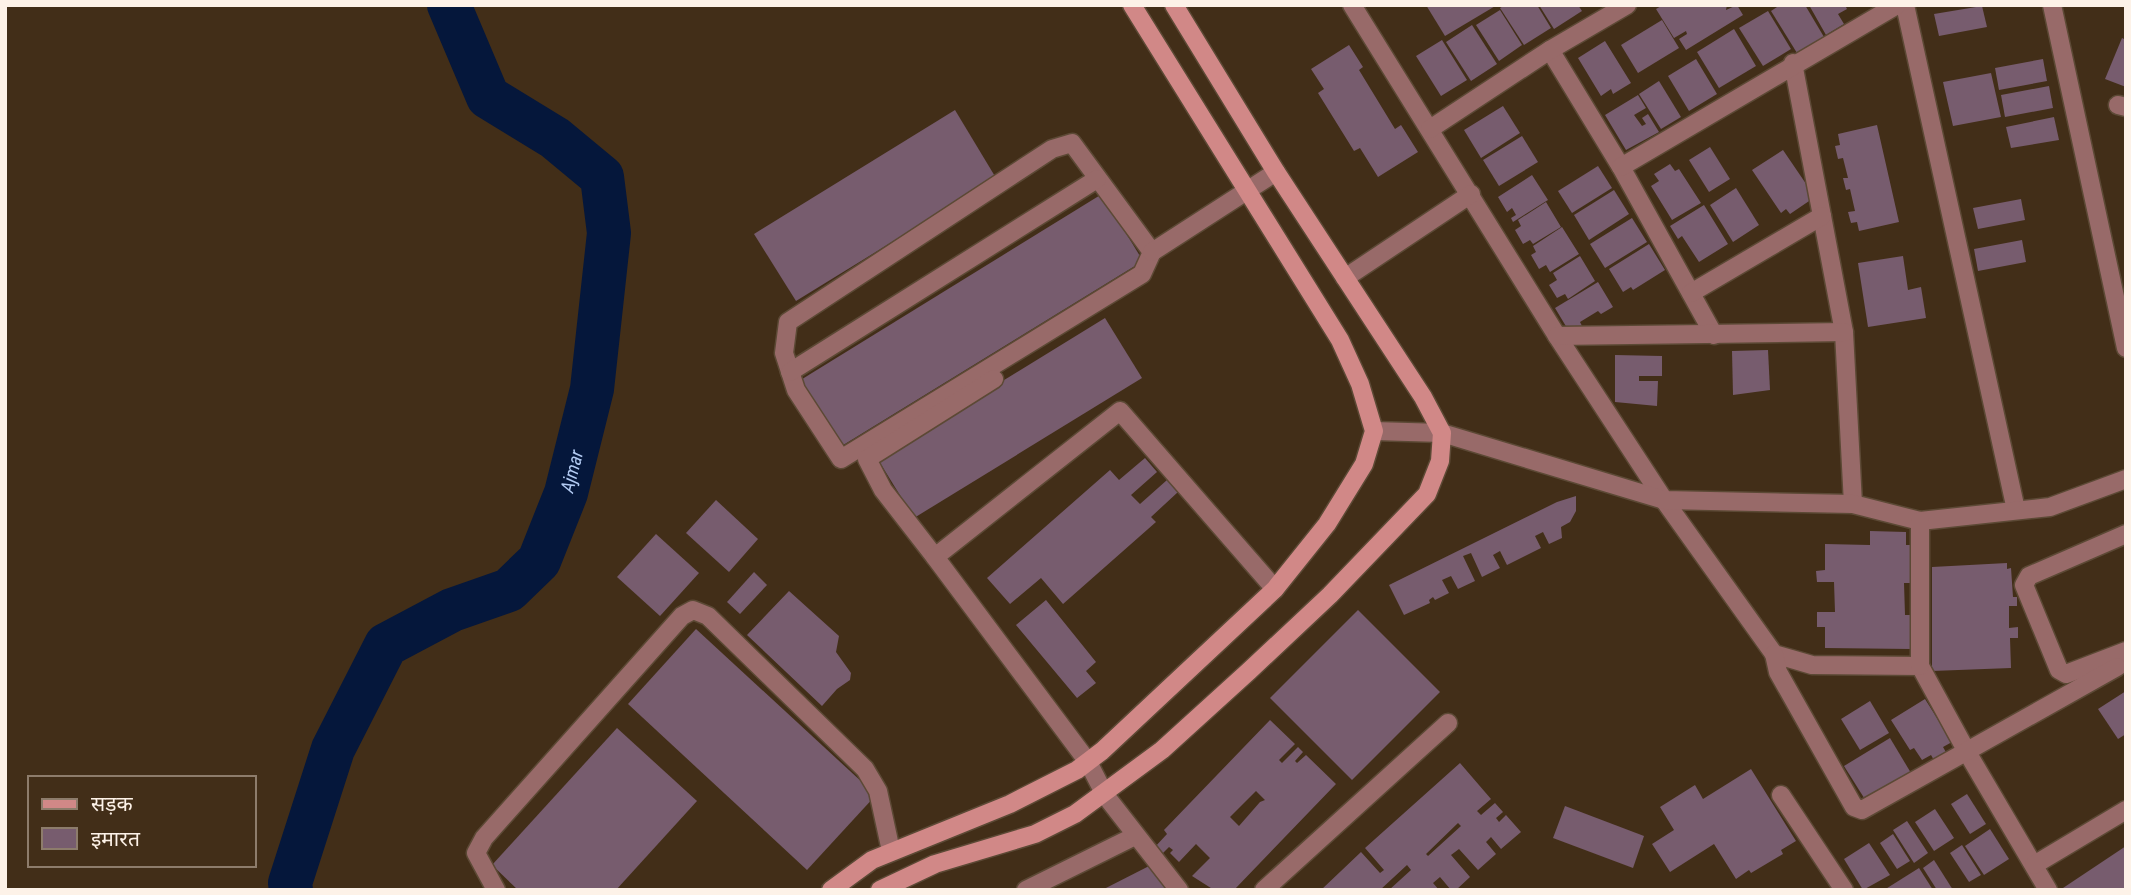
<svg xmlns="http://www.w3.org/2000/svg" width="2131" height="895" viewBox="0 0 2131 895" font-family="'Roboto Condensed','Noto Sans Devanagari',sans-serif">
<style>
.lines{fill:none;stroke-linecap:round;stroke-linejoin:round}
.river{stroke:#05173b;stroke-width:44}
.building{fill:#775c6e;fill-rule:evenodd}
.street-casing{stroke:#5c4935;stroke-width:21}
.secondary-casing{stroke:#5c4935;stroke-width:21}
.street{stroke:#986a69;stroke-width:18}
.secondary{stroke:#d18887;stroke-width:18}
.labels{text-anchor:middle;stroke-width:5;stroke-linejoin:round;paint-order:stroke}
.water-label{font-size:19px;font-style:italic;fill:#b2caf2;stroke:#422e18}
</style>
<rect width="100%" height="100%" fill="#422e18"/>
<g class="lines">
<path class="river" id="s1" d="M291 890 290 883 333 749 386 645 452 610 509 590 539 561 566 493 592 389 609 233 602 177 555 138 488 97 449 5"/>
</g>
<g class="building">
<path d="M1426 5H1497L1445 36Z"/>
<path d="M1505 5H1537L1551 28 1524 45 1500 8Z"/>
<path d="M1539 5H1578L1582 11 1554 29Z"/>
<path d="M1663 5H1727L1726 10 1737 5 1743 15 1686 50 1679 39 1687 34 1686 31 1674 38 1656 9Z"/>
<path d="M1780 5H1805L1824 37 1797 53 1771 11Z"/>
<path d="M1809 5H1845L1847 9 1838 14 1844 24 1826 35Z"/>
<path d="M1982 6 1987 27 1939 36 1934 14Z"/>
<path d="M1500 10 1522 45 1499 61 1476 25Z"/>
<path d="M1768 11 1791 49 1763 66 1739 28Z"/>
<path d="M1662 20 1679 48 1638 73 1621 45Z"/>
<path d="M1472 25 1497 64 1471 81 1446 42Z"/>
<path d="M1734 29 1756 66 1719 88 1697 52Z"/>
<path d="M2122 38 2126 40V87L2105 79Z"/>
<path d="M1442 40 1467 80 1441 96 1416 56Z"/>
<path d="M1605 41 1631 83 1613 94 1611 89 1601 96 1578 58Z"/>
<path d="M1349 45 1363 67 1359 70 1395 129 1401 125 1418 152 1378 177 1360 148 1354 151 1318 93 1324 89 1311 69Z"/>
<path d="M1696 59 1717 94 1689 111 1668 76Z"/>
<path d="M2043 59 2047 81 1999 90 1995 68Z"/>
<path d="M1991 73 2001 117 1953 126 1943 82Z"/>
<path d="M1659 81 1681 117 1661 129 1639 94Z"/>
<path d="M2049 86 2053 108 2005 117 2001 95Z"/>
<path d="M1638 95 1646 108 1634 115 1642 126 1646 124 1642 118 1648 114 1659 132 1626 150 1605 115Z"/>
<path d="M1503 106 1520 133 1481 158 1464 130Z"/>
<path d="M955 110 996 178 796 301 754 234Z"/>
<path d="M2054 117 2059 140 2011 148 2006 127Z"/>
<path d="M1877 125 1899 222 1859 231 1857 222 1851 223 1848 212 1855 211 1850 189 1846 190 1843 178H1848L1843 158 1838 159 1835 146 1840 145 1838 134Z"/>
<path d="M1522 136 1538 162 1499 186 1483 160Z"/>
<path d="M1710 147 1730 179 1709 192 1689 160Z"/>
<path d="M1783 150 1815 197 1790 214 1786 209 1781 213 1752 170Z"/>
<path d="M1670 164 1675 171 1679 169 1701 203 1672 220 1651 186 1659 181 1654 174Z"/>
<path d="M1598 166 1612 188 1572 213 1558 191Z"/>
<path d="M1532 175 1548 200 1513 222 1511 218 1516 215 1512 208 1507 212 1498 197Z"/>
<path d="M1736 188 1759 225 1733 242 1710 205Z"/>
<path d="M1614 190 1629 214 1589 240 1574 215Z"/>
<path d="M1102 194 1143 261 840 447 799 381Z"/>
<path d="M2021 199 2025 220 1978 229 1973 208Z"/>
<path d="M1546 202 1561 227 1533 244 1530 240 1523 244 1515 230 1521 226 1518 220Z"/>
<path d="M1704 205 1728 244 1699 262 1682 236 1678 239 1670 226Z"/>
<path d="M1632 218 1647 242 1605 268 1590 244Z"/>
<path d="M1562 227 1579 254 1550 272 1546 265 1539 269 1531 255 1536 252 1533 246Z"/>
<path d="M2022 240 2026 262 1978 271 1974 249Z"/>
<path d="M1649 244 1665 270 1633 290 1631 287 1623 292 1609 269Z"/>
<path d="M1580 256 1595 281 1568 299 1565 294 1557 298 1549 285 1557 280 1553 273Z"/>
<path d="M1903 256 1908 290 1921 287 1926 318 1868 327 1858 263Z"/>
<path d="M1598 282 1613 307 1601 314 1598 311 1580 322 1582 326 1570 333 1555 308Z"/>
<path d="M1105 318 1142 378 914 518 877 458Z"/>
<path d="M1768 350 1770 390 1733 395 1732 351Z"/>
<path d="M1615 355 1662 356V376H1639V381H1658L1657 406 1615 402Z"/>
<path d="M1145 458 1157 472 1131 495 1140 504 1167 480 1178 492 1151 517 1156 522 1063 604 1041 578 1010 604 987 578 1110 470 1119 480Z"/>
<path d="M1576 496V511L1570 522 1561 527 1562 538 1549 544 1543 532 1535 536 1541 548 1507 565 1500 551 1493 555 1500 568 1482 577 1471 553 1463 556 1475 581 1458 589 1451 576 1442 580 1449 593 1435 600 1433 597 1429 600 1430 603 1404 615 1389 585 1557 502Z"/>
<path d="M716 500 758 539 729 572 686 533Z"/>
<path d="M1870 531 1906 532V545H1911V569L1918 583H1904L1905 615H1918L1911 626V649L1825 648V627H1817V612H1835L1834 582H1817L1816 571 1825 570V544L1870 545Z"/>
<path d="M656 534 699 573 660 616 617 577Z"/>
<path d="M2007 563V569L2011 568 2013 597H2017V606H2009V628L2018 627V638H2010L2011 668 1932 671V567Z"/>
<path d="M754 572 767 585 740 614 727 602Z"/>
<path d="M789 591 839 636 836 652 851 673 850 680 837 689 822 706 747 635Z"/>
<path d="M1046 600 1096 662 1086 671 1096 683 1077 698 1016 625Z"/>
<path d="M1358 610 1440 692 1352 780 1270 698Z"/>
<path d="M696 629 876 795 807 870 628 704Z"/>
<path d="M2126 691V734L2118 739 2098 709Z"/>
<path d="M1925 699 1952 742 1943 747 1947 754 1935 762 1931 755 1922 760 1914 748 1910 750 1891 720Z"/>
<path d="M1870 701 1889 733 1860 750 1841 719Z"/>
<path d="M1270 720 1295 744 1279 760 1282 763 1298 747 1303 752 1295 761 1297 763 1306 755 1336 784 1234 890H1214L1192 876 1210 858 1196 844 1179 862 1170 853 1173 850 1169 847 1161 855 1154 848 1167 834 1164 830ZM1256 791 1265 800 1260 802 1239 826 1230 817Z"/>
<path d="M617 728 697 801 616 890H518L492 865Z"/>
<path d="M1890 738 1911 773 1866 801 1844 766Z"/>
<path d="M1460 763 1491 799 1477 811 1481 815 1495 803 1503 812 1496 818 1499 822 1506 815 1521 832 1501 849 1491 837 1486 842 1496 854 1478 870 1459 849 1451 855 1470 877 1456 890H1451L1440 877 1433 883 1439 890H1389L1411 870 1407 865 1380 890H1321L1361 852 1380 873 1384 870 1365 848ZM1458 823 1461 826 1428 856 1426 854Z"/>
<path d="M1751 769 1796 841 1781 850 1783 854 1751 873 1749 870 1736 879 1714 844 1670 872 1652 844 1674 830 1660 807 1695 785 1703 799Z"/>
<path d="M1967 794 1986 824 1970 834 1951 804Z"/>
<path d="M1565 806 1644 836 1633 868 1553 838Z"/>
<path d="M1935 809 1954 838 1934 851 1915 822Z"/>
<path d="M1907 821 1928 853 1914 863 1893 830Z"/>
<path d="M1990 829 2009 859 1984 875 1965 846Z"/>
<path d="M1893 834 1910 861 1897 869 1880 843Z"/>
<path d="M1869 843 1890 875 1863 890 1844 859Z"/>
<path d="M1962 845 1981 875 1969 882 1950 853Z"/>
<path d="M2126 846V890H2060Z"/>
<path d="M1934 860 1953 890H1937L1923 868Z"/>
<path d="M1155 863 1168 890H1102Z"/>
<path d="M1919 868 1933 890H1884Z"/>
</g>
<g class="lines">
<g class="street-casing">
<g id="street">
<path d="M1352 5 1557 336 1664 500 1774 654 1812 665 1920 666 1967 752 2048 890"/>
<path d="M1905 5 2016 510"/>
<path d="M2052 5 2126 348"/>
<path d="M1550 50 1621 167 1714 335"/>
<path d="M1793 63 1844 332 1853 504"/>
<path d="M2118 105 2126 107"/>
<path d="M1430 129 1550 50 1627 5"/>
<path d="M1072 143 1152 252 1142 274 841 459 796 390 784 353 788 322 1052 149Z"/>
<path d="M1621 167 1897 5"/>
<path d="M1152 252 1276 172"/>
<path d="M1345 278 1471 194"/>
<path d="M1691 293 1822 216"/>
<path d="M1557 336 1844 332"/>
<path d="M790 372 1097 179"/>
<path d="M1374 431 1442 433 1664 500 1853 504 1920 521 2050 507 2126 479"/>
<path d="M1920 521V666"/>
<path d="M2126 534 2029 576 2024 585 2059 670 2066 674 2126 651"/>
<path d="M935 557 883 490 867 459 994 379"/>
<path d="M1774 654 1778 672 1854 807 1862 810 2117 667"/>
<path d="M1781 795 1844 890"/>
<path d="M2034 865 2126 810"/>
<path d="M496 890 476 853 484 838 682 616 693 610 708 616 865 769 878 791 891 851"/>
<path d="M1026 890 1135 836"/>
<path d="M1179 890 1105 795 1088 762 935 557 1120 411 1275 589"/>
<path d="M1264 890 1448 723"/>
</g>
</g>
<g class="secondary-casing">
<g id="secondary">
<path d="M831 890 872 860 1010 804 1077 770 1102 751 1275 589 1327 524 1364 464 1374 431 1360 384 1340 340 1132 5"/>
<path d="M880 890 935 864 1035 834 1075 814 1162 750 1249 671 1330 595 1427 494 1440 461 1442 433 1423 397 1276 172 1174 5"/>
</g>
</g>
<use href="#street" class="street"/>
<use href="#secondary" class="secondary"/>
</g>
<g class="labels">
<g class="water-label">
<text dy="7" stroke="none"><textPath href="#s1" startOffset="537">Ajmar</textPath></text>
</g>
</g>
<rect width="2131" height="895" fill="none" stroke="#fdf2e8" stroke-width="14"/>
<rect x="28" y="776" width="228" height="91" fill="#422e18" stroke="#8d7c6b" stroke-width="2"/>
<rect x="42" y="799" width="35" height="10" fill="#d18887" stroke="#8d7c6b" stroke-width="2"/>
<text x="91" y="811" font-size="21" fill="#fdf2e8">सड़क</text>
<rect x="42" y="828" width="35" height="21" fill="#775c6e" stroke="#8d7c6b" stroke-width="2"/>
<text x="91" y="846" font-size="21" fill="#fdf2e8">इमारत</text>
</svg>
